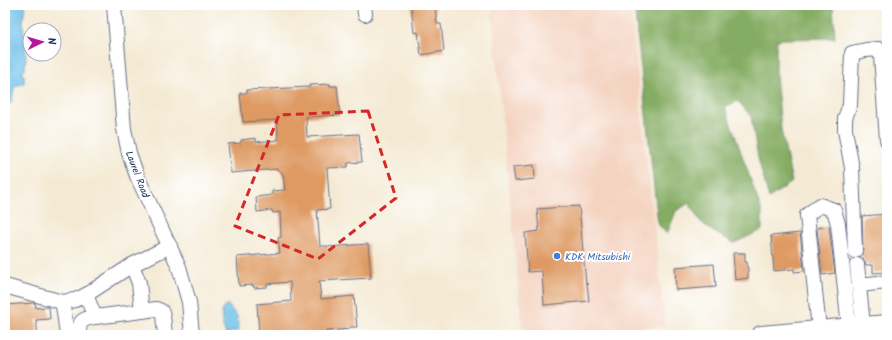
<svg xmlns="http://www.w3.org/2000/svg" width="892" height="340" viewBox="0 0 892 340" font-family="Kalam,sans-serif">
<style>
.built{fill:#f4d3c0}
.forest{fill:#84ac62;stroke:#506e60}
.water{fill:#6cc0e8;stroke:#4478a3}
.building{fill:#de9a62}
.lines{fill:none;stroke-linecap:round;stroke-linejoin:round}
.minor-casing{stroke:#677087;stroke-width:16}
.major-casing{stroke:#677087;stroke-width:20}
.minor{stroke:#fff;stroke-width:14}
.major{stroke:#fff;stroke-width:18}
.marked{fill:none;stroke:#d62828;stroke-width:3;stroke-dasharray:8 5;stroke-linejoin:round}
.shop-dot{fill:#3f7fe0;stroke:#fff;stroke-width:1.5}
.labels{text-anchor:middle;stroke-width:4;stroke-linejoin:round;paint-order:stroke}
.street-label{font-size:10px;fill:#1b2f5e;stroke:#fff}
.shop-label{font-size:10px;fill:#366cbe;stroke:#fff;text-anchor:start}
</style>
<rect width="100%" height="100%" fill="#fff"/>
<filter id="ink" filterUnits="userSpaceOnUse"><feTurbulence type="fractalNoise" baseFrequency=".025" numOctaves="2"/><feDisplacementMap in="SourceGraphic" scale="8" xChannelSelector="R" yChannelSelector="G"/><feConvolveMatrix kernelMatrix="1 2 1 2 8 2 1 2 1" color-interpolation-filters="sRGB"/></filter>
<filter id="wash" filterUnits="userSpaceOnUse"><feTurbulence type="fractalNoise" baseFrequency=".012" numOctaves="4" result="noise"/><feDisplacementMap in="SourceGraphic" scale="16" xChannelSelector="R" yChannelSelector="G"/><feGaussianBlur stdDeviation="0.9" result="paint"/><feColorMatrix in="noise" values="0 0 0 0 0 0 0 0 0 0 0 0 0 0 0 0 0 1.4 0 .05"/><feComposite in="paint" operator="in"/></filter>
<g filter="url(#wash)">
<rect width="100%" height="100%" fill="#f4ead4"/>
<path class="built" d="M501 5H630L665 326 556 335H523L492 15 494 6Z"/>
<path class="forest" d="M634 5H833L835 38 781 39 776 41V75L781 130 792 182 769 198 758 158 751 116 738 101 725 107 762 212V230L734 243 712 231 700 221 689 203 676 211 667 234 658 224Z"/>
<g class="water">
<path d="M5 5H25L23 22 26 58 25 69 21 73 24 75V83L14 87 12 101 6 107C4 116 9 123 9 132L5 135Z"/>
<path d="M227 304 237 316 239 330 226 334C222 325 218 311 227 304Z"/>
</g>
<g id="blocks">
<g class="building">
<path d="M411 5H435L437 24H441L444 51 421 55 418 32 414 33Z"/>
<path d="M330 84V86H337L340 115 306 117 307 137 359 134 362 162 348 163V167L327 168 330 209 317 210 320 246H327V247L368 244 371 278 319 281 321 299 354 296 357 327H350V329L317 332V335H300V334L279 335 259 334 257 304 291 301 290 282 267 284V287L254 288 253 285 239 286 237 257 280 253 278 238 281 237 280 212 273 213 272 210 257 212 256 197 272 195V191L285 190 283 174 277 169 231 173 228 144 241 143V140L256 138V142L278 140 277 120 243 122 240 93H247V90L310 87 309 85Z"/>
<path d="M534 165 535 179 515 181 513 167Z"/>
<path d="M579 206 586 284 587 283 589 301 544 305 542 271 528 272 525 233 539 231 537 209Z"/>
<path d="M887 214V272L873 273V265H866L864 260 860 257 863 251 862 216Z"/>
<path d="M829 226 835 273 822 275 817 228Z"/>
<path d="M800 233 804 271 794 272V269L774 271 771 236Z"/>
<path d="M733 253H745V262H747V268H748V278L735 280Z"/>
<path d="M714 264 716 287 676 290 675 267Z"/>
<path d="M33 303H35L36 308 49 307 50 319 36 320 38 335H5V305Z"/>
</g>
</g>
</g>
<g filter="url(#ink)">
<use href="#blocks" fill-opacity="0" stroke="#677087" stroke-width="1"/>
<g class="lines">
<g class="minor-casing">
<g id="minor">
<path d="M114 5 124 129 129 153 137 176 179 267 189 302 192 335"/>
<path d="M364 5 365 14"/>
<path d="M855 251 852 168 845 130V118L850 105 852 53 866 50 878 49 881 56 887 140"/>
<path d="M857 265 863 326"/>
<path d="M859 285 887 282"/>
<path d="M5 286 62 302"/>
<path d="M86 295 95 317 142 311 139 283 132 265"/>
<path d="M142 311 156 309 161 311 163 315 165 335"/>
<path d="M819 329 807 215 820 205 834 210 838 224 849 327"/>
<path d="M67 335 64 312 62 302 75 300 86 295 132 265 170 246"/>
<path d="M79 335C79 321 81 319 95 317"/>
</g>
</g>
<g class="major-casing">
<path id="major" d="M761 335 887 324"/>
</g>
<use href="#minor" class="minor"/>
<use href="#major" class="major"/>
</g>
</g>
<path class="marked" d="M368 111 396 198 318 259 235 226 279 115Z"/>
<circle class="shop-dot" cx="557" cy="256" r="4"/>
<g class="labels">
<g class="street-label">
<text transform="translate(138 174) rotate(69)" y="4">Laurel Road</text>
</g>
<g class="shop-label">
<text x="565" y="260">KDK Mitsubishi</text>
</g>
</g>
<rect width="892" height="340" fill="none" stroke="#fff" stroke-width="20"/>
<g transform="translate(42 42) rotate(85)"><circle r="19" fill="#ffffff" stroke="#a4acbf"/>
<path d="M0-3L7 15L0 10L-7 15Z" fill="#b5179e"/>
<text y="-6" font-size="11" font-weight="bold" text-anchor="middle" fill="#1b2f5e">N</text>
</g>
</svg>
